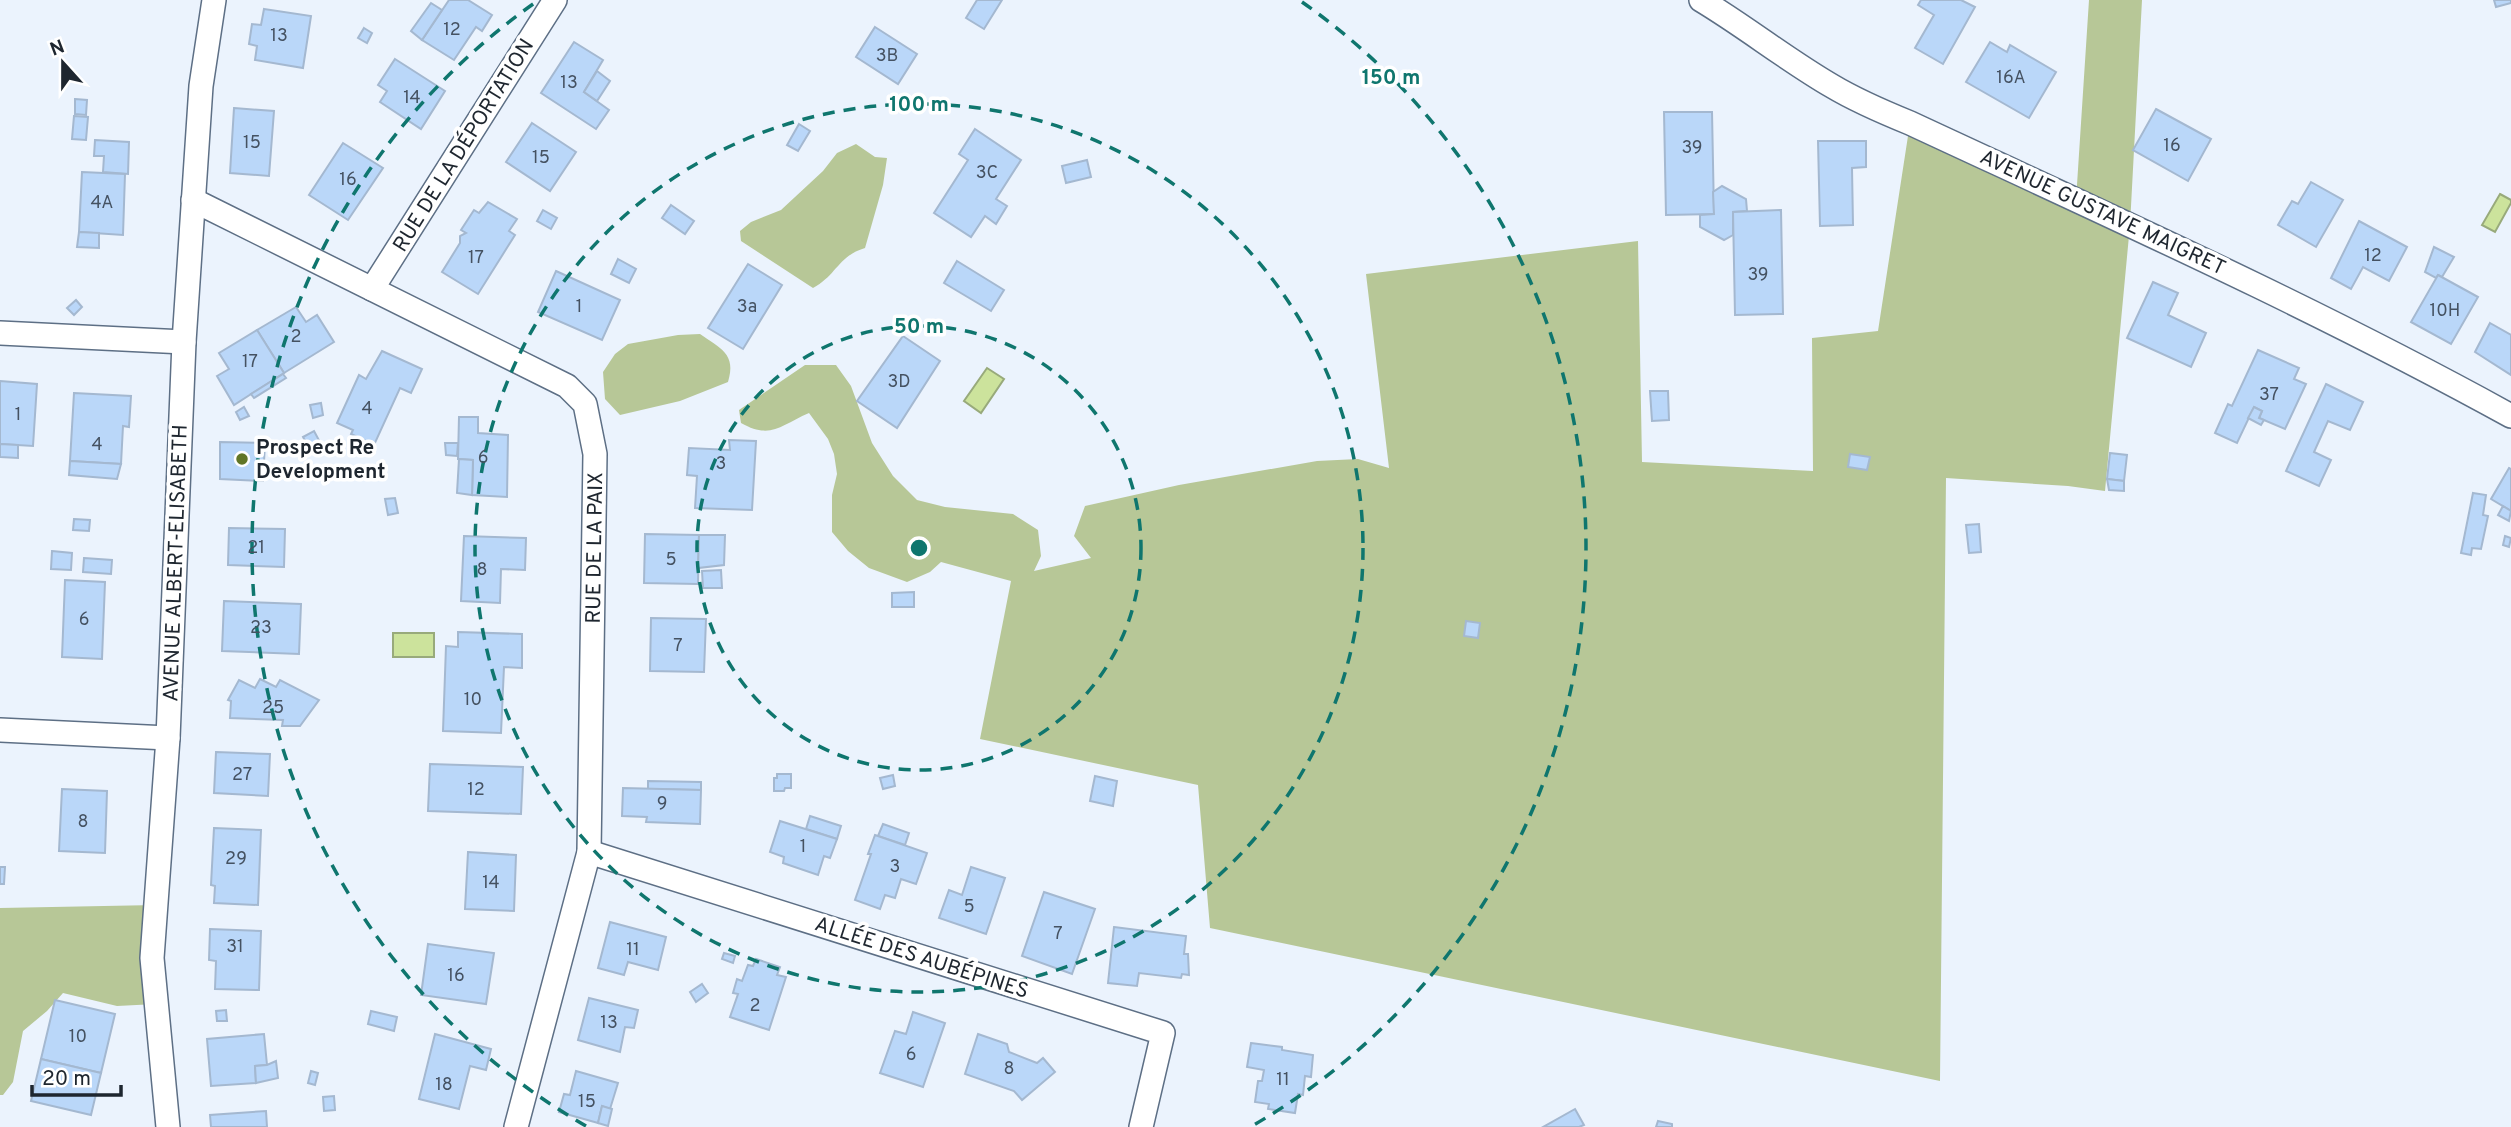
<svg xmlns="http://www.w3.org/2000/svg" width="2511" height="1127" viewBox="0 0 2511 1127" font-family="Overpass,sans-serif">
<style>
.green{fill:#b7c797}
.water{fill:#cce39c;stroke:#98aa7b;stroke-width:2}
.building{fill:#bad7f9;stroke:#a4b8d0;stroke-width:2}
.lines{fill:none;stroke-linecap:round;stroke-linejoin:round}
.minor-casing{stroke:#5d6f85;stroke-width:26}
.minor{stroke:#fff;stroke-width:23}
.ring{fill:none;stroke:#0f766e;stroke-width:3.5;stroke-dasharray:12 9}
.poi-dot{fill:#617627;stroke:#fff;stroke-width:2.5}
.labels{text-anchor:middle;stroke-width:7;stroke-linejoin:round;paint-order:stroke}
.number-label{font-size:18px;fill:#455262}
.street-label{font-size:21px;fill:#1e262f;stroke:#fff}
.poi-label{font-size:21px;font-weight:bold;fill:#1e262f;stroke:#fff;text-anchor:start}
.centre{fill:#0f766e;stroke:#fff;stroke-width:3.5}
.ring-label{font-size:21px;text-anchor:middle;font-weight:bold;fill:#0f766e;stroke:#fff;stroke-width:7;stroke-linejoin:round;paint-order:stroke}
</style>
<rect width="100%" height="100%" fill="#ebf3fd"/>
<g class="green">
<path d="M2089 0H2142L2130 225 2105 491 2068 486 1946 478 1940 1081 1210 928 1198 785 980 739 1011 581 941 562 930 572 907 582 869 568 848 551 832 532V495L837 474 834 454 828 439 809 413C781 425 771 440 741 423L739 410 805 365H836L851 386 872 443 893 476 917 500 945 507 1013 514 1038 530 1041 556 1034 571 1091 558 1074 536 1085 506 1179 485 1317 461 1358 459 1389 468 1366 274 1638 241 1642 462 1813 471 1812 338 1878 331 1910 123 2076 200Z"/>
<path d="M856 144 875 157 887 158 883 185 865 248C838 256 837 275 813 288L741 241 740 231 751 222 781 210 823 171 837 153Z"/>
<path d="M700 334C720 348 737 354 728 382L680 401 620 415 605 399 603 372 615 354 628 344 678 335Z"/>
<path d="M156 905V1004L117 1006 63 993 47 1011 23 1031 13 1082 3 1095H0V908Z"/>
</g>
<g class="water">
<path d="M2500 194 2511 200V203L2495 232 2482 225Z"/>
<path d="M987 368 1004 379 981 413 964 401Z"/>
<rect x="393" y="633" width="41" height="24"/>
</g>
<g class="building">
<path d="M449 0H468L492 15 482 31 476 27 454 60 422 40Z"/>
<path d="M977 0H1002L984 29 966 18Z"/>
<path d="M1921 0H1961L1975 7 1943 64 1915 48 1934 15 1918 5Z"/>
<path d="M2494 0H2511V3L2496 7Z"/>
<path d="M431 3 442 10 422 40 411 31Z"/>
<path d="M264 9 311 16 303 68 255 60 257 46 249 44 252 24 261 25Z"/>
<path d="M875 27 917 54 898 84 856 57Z"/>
<path d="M364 28 372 33 367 43 358 38Z"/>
<path d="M574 42 603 60 584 92 609 110 596 129 541 93Z"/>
<path d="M1990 42 2007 52 2010 45 2056 72 2029 118 1966 82Z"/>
<path d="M395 59 445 91 421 129 380 102 387 91 378 85Z"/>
<path d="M597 71 610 81 597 101 584 92Z"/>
<path d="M75 99 87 100 86 115 75 114Z"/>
<path d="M234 108 274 111 269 176 230 173Z"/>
<path d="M2156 109 2211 139 2188 181 2133 150Z"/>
<path d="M1664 112H1712L1714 214 1666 215Z"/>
<path d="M74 116 88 117 86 140 72 139Z"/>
<path d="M532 123 576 152 550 191 506 162Z"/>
<path d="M799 124 810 131 798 151 787 145Z"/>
<path d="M975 129 1021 160 996 199 1007 206 996 224 985 216 971 237 934 213 968 160 959 154Z"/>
<path d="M95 140 129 142 128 174 103 172 104 156H94Z"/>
<path d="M1818 141H1866V167L1852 168 1853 225 1820 226Z"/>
<path d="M343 143 383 168 348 220 309 195Z"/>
<path d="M1087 160 1091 177 1066 183 1062 166Z"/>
<path d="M82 172 125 174 123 235 79 232Z"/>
<path d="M2311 182 2343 200 2316 247 2278 225 2292 201 2298 204Z"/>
<path d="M1722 186 1746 199 1747 211 1733 212V235L1724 240 1700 227V215L1714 214 1713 192Z"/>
<path d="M488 202 517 219 509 231 515 235 478 294 442 272 460 243V236L466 233 461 230 474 210 479 213Z"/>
<path d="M671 205 694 221 685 234 662 218Z"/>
<path d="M543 210 557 218 551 229 537 221Z"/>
<path d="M1781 210 1783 314 1735 315 1733 212Z"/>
<path d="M2359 221 2407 247 2389 281 2363 267 2351 289 2331 278Z"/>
<path d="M79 232 99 233V248L77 247Z"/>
<path d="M2434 247 2454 257 2442 277 2438 275 2436 278 2425 272Z"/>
<path d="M618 259 636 269 629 283 611 274Z"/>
<path d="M957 261 1004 290 991 311 944 283Z"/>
<path d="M748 264 782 285 743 349 708 328Z"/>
<path d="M556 271 620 300 602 340 538 312Z"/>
<path d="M2438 275 2478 297 2451 344 2411 322Z"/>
<path d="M2153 282 2178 293 2168 315 2206 333 2191 367 2127 338Z"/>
<path d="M76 300 82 307 74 315 67 308Z"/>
<path d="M296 307 306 322 317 315 334 342 284 373 257 330Z"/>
<path d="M2490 323 2511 335V375L2475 352Z"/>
<path d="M257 330 284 373 234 405 217 376 229 369 219 353Z"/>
<path d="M903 336 940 361 897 428 857 401Z"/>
<path d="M2258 350 2299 368 2294 379 2306 384 2285 429 2259 418 2262 411 2254 407 2237 443 2215 433 2228 404 2232 406Z"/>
<path d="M382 351 422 369 411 393 400 388 374 445 351 434 353 430 337 423 359 375 366 379Z"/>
<path d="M283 374 286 378 254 398 251 394Z"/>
<path d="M0 381 37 384 33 446 0 444Z"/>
<path d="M2326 384 2363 402 2350 430 2328 421 2314 452 2331 460 2319 486 2286 471Z"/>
<path d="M1650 391H1668L1669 420 1652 421Z"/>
<path d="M74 393 131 396 129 427 123 426 121 464 70 461Z"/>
<path d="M321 403 323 415 313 418 310 405Z"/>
<path d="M244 407 249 416 240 420 236 412Z"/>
<path d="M2254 407 2262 411 2259 418 2264 420 2261 425 2248 418Z"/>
<path d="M459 417H478V433L508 435 507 497 472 495 473 460 458 459Z"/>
<path d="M314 431 321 444 310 450 303 437Z"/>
<path d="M729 440 756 441 752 510 695 508 697 476 687 475 689 448 730 450Z"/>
<path d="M220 442 265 443 263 481 220 479Z"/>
<path d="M445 443H458L457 456 446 455Z"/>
<path d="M0 444 18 445V458L0 457Z"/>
<path d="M2110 453 2127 455 2124 481 2107 479Z"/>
<path d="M1850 454 1870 457 1867 470 1848 467Z"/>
<path d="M459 459 473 460 472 495 457 493Z"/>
<path d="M70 461 121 464 117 479 69 475Z"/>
<path d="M2509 468 2511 469V511L2491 499Z"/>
<path d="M2107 479 2124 481V491L2109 490Z"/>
<path d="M2473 493 2486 495 2483 515 2488 516 2481 549 2472 548 2471 555 2461 553Z"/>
<path d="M395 498 398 513 388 515 385 499Z"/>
<path d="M2503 506 2511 511 2509 521 2498 515Z"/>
<path d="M74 519 90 520 89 531 73 530Z"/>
<path d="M1979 524 1981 552 1969 553 1966 525Z"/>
<path d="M229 528 285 529 284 567 228 565Z"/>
<path d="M645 534 699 535 698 584 644 583Z"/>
<path d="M699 535H725L724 565 698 568Z"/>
<path d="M464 536 526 538 525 570 501 569 500 603 461 601Z"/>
<path d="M2505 536 2511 538 2509 547 2503 545Z"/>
<path d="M52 551 72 553 71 570 51 569Z"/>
<path d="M84 558 112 560 111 574 83 572Z"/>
<path d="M721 570 722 588H703L702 571Z"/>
<path d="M65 580 105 582 102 659 62 657Z"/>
<path d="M914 592V607H892V593Z"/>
<path d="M224 601 301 604 299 654 222 651Z"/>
<path d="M651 618 706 619 704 672 650 671Z"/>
<path d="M1466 621 1480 623 1478 638 1464 636Z"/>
<path d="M458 632 522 634V668L504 667 501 733 443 731 446 646 458 647Z"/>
<path d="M260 679 276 687 280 680 319 700 300 726H282L283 720 230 718 231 701 228 700 239 680 255 688Z"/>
<path d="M216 752 270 754 268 796 214 793Z"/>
<path d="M430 764 523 767 521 814 428 811Z"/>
<path d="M777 774H791V788H785L784 791H774V778H777Z"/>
<path d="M893 775 895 786 883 789 880 778Z"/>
<path d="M1095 776 1117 781 1113 806 1090 801Z"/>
<path d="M648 781 701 782V790L648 789Z"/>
<path d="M623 788 701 790 700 824 646 822 647 817 622 816Z"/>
<path d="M62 789 107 791 105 853 59 851Z"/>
<path d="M810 816 841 826 837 839 806 829Z"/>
<path d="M780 821 837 839 830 858 824 856 818 875 783 863 784 857 770 852Z"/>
<path d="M883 824 909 833 905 845 878 836Z"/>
<path d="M214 828 261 830 258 905 214 903 215 886 211 885Z"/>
<path d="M875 835 927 853 916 884 901 879 895 898 885 895 880 909 855 900 871 854H868Z"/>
<path d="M468 852 516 855 514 911 465 909Z"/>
<path d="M0 867H5L4 884H0Z"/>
<path d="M971 867 1005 878 986 934 939 918 949 890 962 895Z"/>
<path d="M1044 892 1095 909 1072 974 1022 956Z"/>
<path d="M610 922 666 937 658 970 628 962 624 975 598 968Z"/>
<path d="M1114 927 1186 936 1184 954H1188L1189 975 1182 974 1181 978 1139 973 1137 986 1108 983Z"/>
<path d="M210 929 261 931 259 990 215 989 216 961 209 960Z"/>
<path d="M428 944 494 953 486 1004 421 995Z"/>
<path d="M724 953 735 956 733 963 722 959Z"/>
<path d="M756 959 780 967 777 975 786 977 769 1030 730 1017 738 994 733 993 737 979 742 981 748 965 753 966Z"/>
<path d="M702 984 708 993 696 1002 690 992Z"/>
<path d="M589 998 638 1010 634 1028 625 1027 620 1052 578 1040Z"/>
<path d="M55 1000 115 1014 101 1073 41 1059Z"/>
<path d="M226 1010 227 1021H217L216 1011Z"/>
<path d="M371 1011 397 1017 394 1031 368 1024Z"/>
<path d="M913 1012 945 1023 923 1087 880 1073 895 1031 906 1034Z"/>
<path d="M264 1034 267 1065 255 1066 256 1083 211 1086 207 1039Z"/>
<path d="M435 1034 491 1049 486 1070 470 1066 459 1109 419 1099Z"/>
<path d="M978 1034 1007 1044 1009 1052 1037 1063 1043 1058 1055 1072 1022 1100 1014 1091 965 1074Z"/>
<path d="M1251 1043 1282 1047V1050L1313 1055 1311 1077 1305 1076 1303 1095 1298 1094 1295 1113 1268 1109 1269 1104 1255 1102 1258 1081H1262L1264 1070 1247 1067Z"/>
<path d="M41 1059 101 1073 91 1115 31 1101Z"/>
<path d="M276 1061 278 1078 256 1083 255 1066 267 1065Z"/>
<path d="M311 1071 318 1073 315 1085 308 1083Z"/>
<path d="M576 1071 618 1083 610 1109 602 1106 598 1123 559 1112 564 1094 570 1095Z"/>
<path d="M334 1096 335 1110 324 1111 323 1097Z"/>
<path d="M602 1106 612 1109 608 1126 598 1123Z"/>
<path d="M1575 1109 1584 1125 1579 1127H1543Z"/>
<path d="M266 1111 267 1127H211L210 1115Z"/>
<path d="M1658 1121 1672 1124V1127H1656Z"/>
</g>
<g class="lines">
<g class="minor-casing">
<g id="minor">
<path d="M1701 0C1746 27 1787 60 1832 86 1857 101 1883 112 1910 123 2112 217 2315 308 2511 416"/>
<path d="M193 200 567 386 585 404 595 454 589 852 516 1127"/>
<path d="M372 289 555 0"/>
<path d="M0 333 184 342"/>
<path d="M0 730 168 738"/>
<path d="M589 852 1163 1033 1141 1127"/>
<path d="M168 1127 152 958 168 738 184 342 201 86 214 0"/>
</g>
</g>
<use href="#minor" class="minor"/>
</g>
<g class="ring">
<circle cx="919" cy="548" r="222"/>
<circle cx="919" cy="548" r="444"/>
<path d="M586 1126A667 667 0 0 1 536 2M1302 2A667 667 0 0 1 1252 1126"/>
</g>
<circle class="poi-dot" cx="242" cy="459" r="7"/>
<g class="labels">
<g class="number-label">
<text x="452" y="35">12</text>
<text x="279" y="41">13</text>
<text x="887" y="61">3B</text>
<text x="2011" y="83">16A</text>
<text x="569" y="88">13</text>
<text x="412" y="103">14</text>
<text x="252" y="148">15</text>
<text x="2172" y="151">16</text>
<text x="1692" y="153">39</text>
<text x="541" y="163">15</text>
<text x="987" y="178">3C</text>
<text x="348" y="185">16</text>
<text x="102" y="208">4A</text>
<text x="2373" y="261">12</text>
<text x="476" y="263">17</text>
<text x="1758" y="280">39</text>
<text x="579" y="312">1</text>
<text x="747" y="312">3a</text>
<text x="2445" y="316">10H</text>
<text x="296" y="342">2</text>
<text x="250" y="367">17</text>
<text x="899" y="387">3D</text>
<text x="2269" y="400">37</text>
<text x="367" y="414">4</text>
<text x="18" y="420">1</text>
<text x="97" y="450">4</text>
<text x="483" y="463">6</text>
<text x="721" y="469">3</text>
<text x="256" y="553">21</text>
<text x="671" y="565">5</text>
<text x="482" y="575">8</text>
<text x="84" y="625">6</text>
<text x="261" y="633">23</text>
<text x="678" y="651">7</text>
<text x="473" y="705">10</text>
<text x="273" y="713">25</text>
<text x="242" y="780">27</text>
<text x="476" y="795">12</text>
<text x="662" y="809">9</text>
<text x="83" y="827">8</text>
<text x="803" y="852">1</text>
<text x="236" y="864">29</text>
<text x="895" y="872">3</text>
<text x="491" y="888">14</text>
<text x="969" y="912">5</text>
<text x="1058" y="939">7</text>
<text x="235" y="952">31</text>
<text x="633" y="955">11</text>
<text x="456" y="981">16</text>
<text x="755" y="1011">2</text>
<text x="609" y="1028">13</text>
<text x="78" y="1042">10</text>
<text x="911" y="1060">6</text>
<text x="1009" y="1074">8</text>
<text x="1283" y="1085">11</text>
<text x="444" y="1090">18</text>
<text x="587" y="1107">15</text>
</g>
<g class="street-label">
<text transform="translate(463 145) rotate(-58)" y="7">RUE DE LA DÉPORTATION</text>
<text transform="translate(2103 212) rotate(25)" y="7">AVENUE GUSTAVE MAIGRET</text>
<text transform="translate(594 548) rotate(-89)" y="7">RUE DE LA PAIX</text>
<text transform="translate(175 563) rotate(-88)" y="7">AVENUE ALBERT-ELISABETH</text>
<text transform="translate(922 957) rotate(18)" y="7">ALLÉE DES AUBÉPINES</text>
</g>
<g class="poi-label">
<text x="256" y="454">Prospect Re<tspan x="256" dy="24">Development</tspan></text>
</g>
</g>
<circle cx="919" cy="548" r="10" class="centre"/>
<g class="ring-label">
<text x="1391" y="84">150 m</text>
<text x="919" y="111">100 m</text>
<text x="919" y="333">50 m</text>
</g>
<g transform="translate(63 63) rotate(339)" stroke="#ffffff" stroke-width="5" paint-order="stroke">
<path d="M0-5L12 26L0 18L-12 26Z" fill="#1e262f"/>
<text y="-10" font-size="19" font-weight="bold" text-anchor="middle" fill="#1e262f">N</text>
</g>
<path d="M32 1085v10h89v-10" fill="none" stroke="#1e262f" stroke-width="3.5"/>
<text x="42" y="1085" font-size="21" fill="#1e262f" stroke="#ffffff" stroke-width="5" paint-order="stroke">20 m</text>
</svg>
